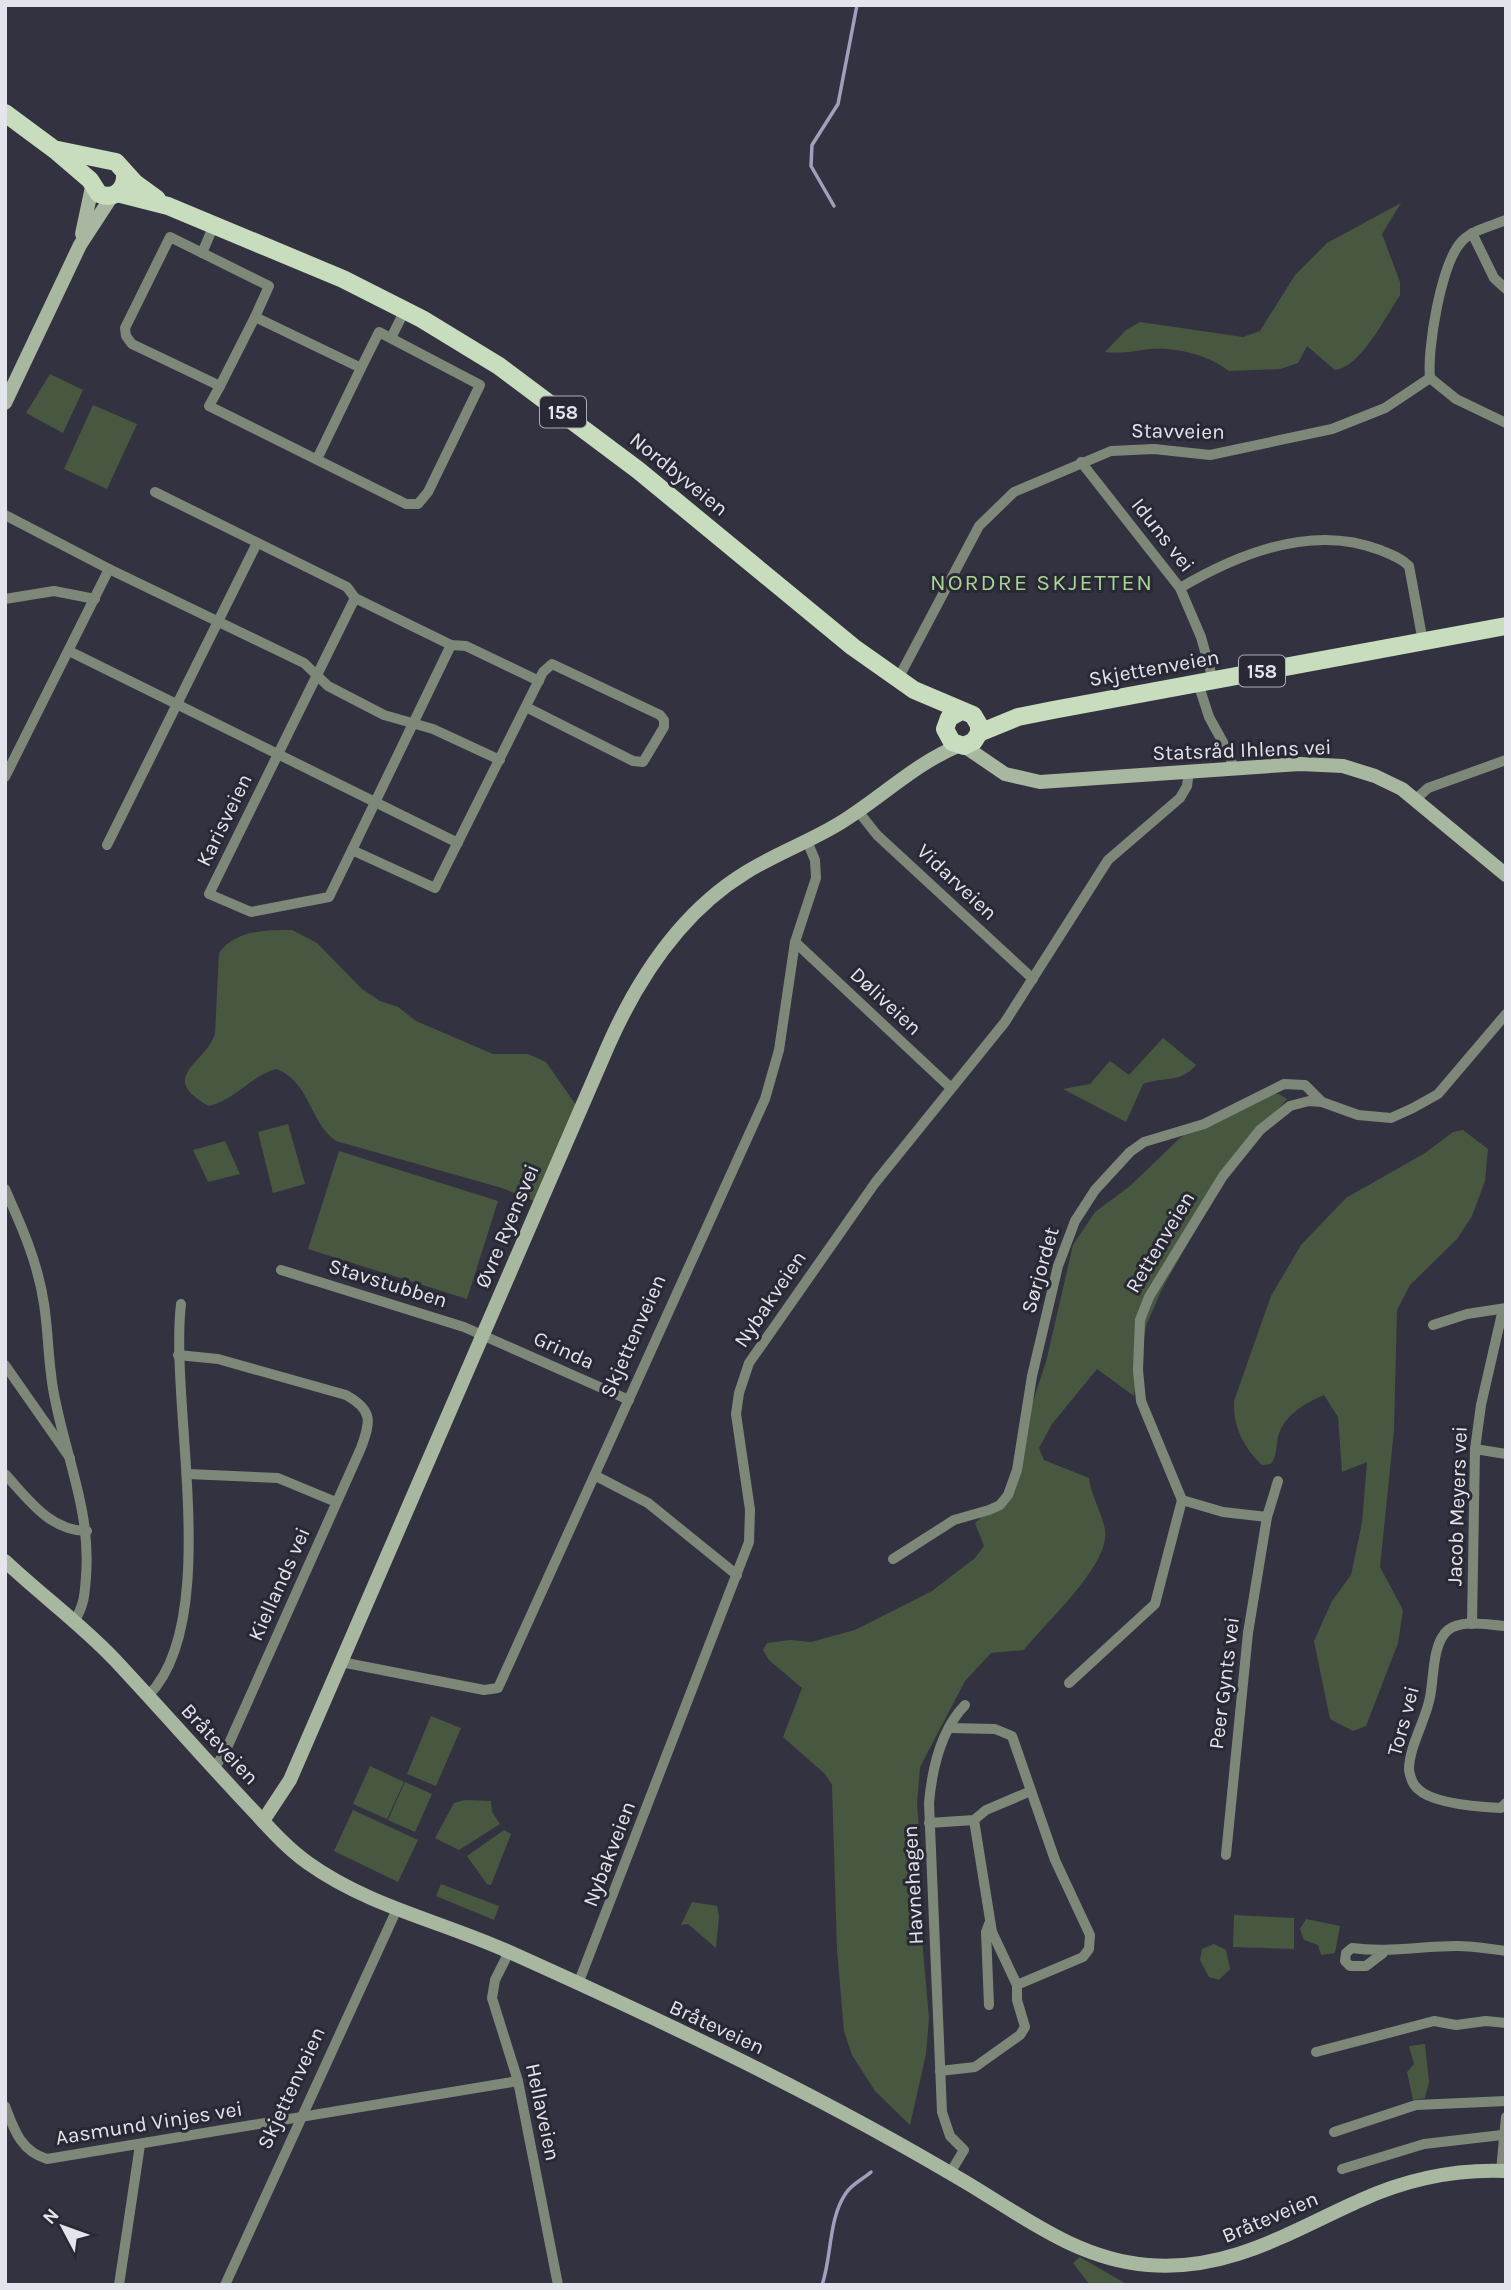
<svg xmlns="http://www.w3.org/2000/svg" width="1511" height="2290" viewBox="0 0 1511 2290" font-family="Karla,sans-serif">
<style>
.green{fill:#485840}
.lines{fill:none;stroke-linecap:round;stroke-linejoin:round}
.stream{stroke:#a19fbb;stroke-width:3.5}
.street{stroke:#7e8879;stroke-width:10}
.secondary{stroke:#a8b8a0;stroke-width:14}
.primary{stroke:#c8dcbe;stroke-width:18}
.labels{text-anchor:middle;stroke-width:6;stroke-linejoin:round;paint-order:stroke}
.shield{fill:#292835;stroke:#acacb6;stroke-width:2}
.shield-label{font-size:19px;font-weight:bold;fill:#e4e4ed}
.street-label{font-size:21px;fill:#e4e4ed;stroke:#292835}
.neighbourhood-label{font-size:23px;letter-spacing:2px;fill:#a9d593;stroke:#292835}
</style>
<rect width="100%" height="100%" fill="#333240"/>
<g class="green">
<path d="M1401 203 1382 234 1400 282V295C1386 316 1361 367 1335 370L1307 346 1298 363 1280 369 1229 371C1209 355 1176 347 1150 349 1134 351 1122 354 1105 352L1126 330 1140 322 1243 337 1260 331 1295 275 1327 243Z"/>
<path d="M50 374 83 390 63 433 26 413Z"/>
<path d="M93 405 137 424 107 489 64 469Z"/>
<path d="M292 930 317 943 362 989 380 1001 398 1007 416 1021 493 1054H528L546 1062 576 1105 544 1205 502 1188 336 1141C309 1122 310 1081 276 1069 251 1076 235 1100 209 1106 157 1077 204 1065 215 1034L219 953C235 930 266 930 292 930Z"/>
<path d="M1163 1038 1196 1065C1180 1084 1164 1076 1143 1084L1126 1122 1063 1089 1090 1084 1110 1061 1129 1075Z"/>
<path d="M1264 1094H1279L1287 1099 1237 1156 1162 1289 1146 1326 1134 1396 1097 1369 1052 1424 1039 1448 1044 1460 1089 1478C1091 1496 1102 1512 1105 1530 1111 1564 1045 1623 1024 1650L991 1653 965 1681 920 1767 917 1803 922 1870 918 1894 929 2018 926 2054 910 2125 875 2091 852 2055 844 2031 837 1950 832 1785 825 1774 783 1737 802 1688 769 1660 763 1650 767 1643 790 1640 811 1642 855 1630 932 1591 975 1558 984 1546 975 1523 1009 1492 1025 1425 1046 1362 1073 1245 1095 1212 1130 1186 1179 1139 1194 1127Z"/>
<path d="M288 1124 305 1184 273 1193 258 1132Z"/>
<path d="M1463 1130 1488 1149 1485 1181 1472 1216 1457 1239 1410 1285 1397 1310 1394 1430 1380 1567 1403 1610 1398 1643 1366 1726 1353 1731 1330 1719 1314 1641 1332 1601 1351 1575 1362 1523 1367 1462 1342 1472 1338 1417 1324 1395C1305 1403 1283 1416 1278 1437 1276 1448 1277 1455 1271 1464L1262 1465C1243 1447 1233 1426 1234 1401L1271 1296 1301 1245 1346 1198 1425 1153 1453 1132Z"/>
<path d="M225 1141 240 1174 208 1182 193 1150Z"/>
<path d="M339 1151 498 1201 467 1299 308 1249Z"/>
<path d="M431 1716 461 1728 436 1786 407 1774Z"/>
<path d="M370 1766 404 1782 387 1819 353 1804Z"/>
<path d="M405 1782 432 1794 415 1832 388 1820Z"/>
<path d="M465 1800 491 1801 492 1812 500 1824 459 1850 435 1838 454 1803Z"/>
<path d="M353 1810 418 1840 398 1882 334 1851Z"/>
<path d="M504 1830 511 1834 491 1885 487 1884 467 1856Z"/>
<path d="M441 1884 499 1906 494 1920 436 1896Z"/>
<path d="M692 1902 717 1906 719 1916 716 1948 688 1924 681 1925Z"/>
<path d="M1234 1915 1294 1918V1949L1233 1947Z"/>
<path d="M1306 1919 1340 1926 1335 1953 1321 1955 1318 1945 1304 1940 1300 1929Z"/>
<path d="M1214 1944 1226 1950 1230 1969 1219 1980 1209 1977 1200 1960 1202 1949Z"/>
<path d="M1425 2044 1429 2082 1425 2098 1413 2100 1407 2072 1414 2064 1409 2046Z"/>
<path d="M1080 2257 1128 2285H1090L1073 2263Z"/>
</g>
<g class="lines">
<g class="stream">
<path d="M834 206 811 166 812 145 838 104 857 5"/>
<path d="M822 2285C832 2257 828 2219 846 2193 853 2183 862 2180 871 2172"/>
</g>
<g class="street">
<path d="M1506 220C1491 226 1473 230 1462 241 1441 263 1427 349 1430 378L1456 399 1506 423"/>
<path d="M1472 233 1494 278 1506 289"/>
<path d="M202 253 214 225"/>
<path d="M255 317 269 286 170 237 125 328 126 336 132 344 220 386 209 406 406 504H418L428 492 480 385 379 332 361 368"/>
<path d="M391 338 405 310"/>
<path d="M220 386 255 317 361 368 317 459"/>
<path d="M1081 462 1180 588 1201 637 1213 680"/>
<path d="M155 492 347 587 355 598 451 645 466 646 539 681"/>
<path d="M5 515 109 569 304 663 328 686 384 715 433 729 500 760"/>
<path d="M1180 588C1239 553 1314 524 1380 550 1390 554 1401 558 1409 566L1423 642"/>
<path d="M355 598 209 894 251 912 329 897 352 850 435 888 543 672 552 664 660 715 664 720V727L643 762 633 761 526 707"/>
<path d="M5 599 54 591 95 599"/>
<path d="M69 651 458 843"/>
<path d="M898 679 979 526 1014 492 1111 451 1154 449 1210 455 1332 429 1385 408 1430 378"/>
<path d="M1198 683 1209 717 1230 755 1233 769"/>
<path d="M5 777 109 569"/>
<path d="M1416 799 1428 788 1506 760"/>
<path d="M858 811 877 835 1033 979"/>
<path d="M107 845 257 543"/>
<path d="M352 850 451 645"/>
<path d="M795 942 951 1088"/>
<path d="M5 1189C22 1227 38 1263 44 1304 49 1336 48 1368 55 1399 67 1460 91 1513 86 1576 85 1593 84 1607 74 1621"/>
<path d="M281 1270 464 1327 629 1400"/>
<path d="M1433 1325 1467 1314 1506 1308"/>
<path d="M178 1355 218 1359 346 1395C373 1410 371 1421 361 1448L226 1750 214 1769"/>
<path d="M5 1365 70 1458"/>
<path d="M1475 1449 1506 1454"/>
<path d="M5 1474C28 1499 50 1531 87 1531"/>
<path d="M188 1474 278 1478 336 1502"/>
<path d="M596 1476 648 1503 737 1575"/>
<path d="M1182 1500 1223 1512 1267 1517 1278 1481"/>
<path d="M893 1559 954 1520 989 1510 1000 1505 1008 1495 1017 1470 1032 1376 1058 1266 1075 1221 1095 1190 1130 1152 1144 1142 1204 1124 1284 1084 1305 1085 1322 1102"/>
<path d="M1472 1624 1475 1449 1481 1405 1503 1309"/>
<path d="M1506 1626C1489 1625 1462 1619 1448 1630 1432 1643 1434 1679 1430 1697 1426 1720 1409 1746 1409 1770 1410 1776 1413 1785 1418 1789 1433 1804 1480 1807 1501 1808L1506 1803"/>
<path d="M341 1662 484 1690 498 1688 765 1099 779 1050 795 942 816 878 815 860 807 841"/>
<path d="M1069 1683 1155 1604 1182 1500 1141 1401 1138 1370 1140 1320 1149 1297 1223 1176 1260 1130 1290 1106 1309 1101 1322 1102 1358 1115 1391 1118 1413 1108 1438 1094 1506 1014"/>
<path d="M148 1696C223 1620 169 1405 181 1304"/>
<path d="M949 1728 995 1729 1012 1736 1055 1860 1090 1935 1089 1949 1083 1957 1017 1985"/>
<path d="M929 1823 974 1820 986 1810 1031 1791"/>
<path d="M1226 1855 1248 1633 1267 1517"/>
<path d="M989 1924 986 1932 989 2005"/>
<path d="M509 1952 495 1980 492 1998 518 2081 558 2285"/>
<path d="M1383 1953 1366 1966H1350L1345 1961 1346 1953 1352 1948C1387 1953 1421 1946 1457 1946 1474 1946 1489 1949 1506 1951"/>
<path d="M578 1984 749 1542 750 1510 736 1414 739 1393 749 1363 875 1183 1005 1022 1108 860 1180 798 1187 786 1189 771"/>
<path d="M1316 2052 1434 2021 1456 2025 1486 2021 1506 2023"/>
<path d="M940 2071 975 2067 1020 2035 1025 2027 1017 2000V1985L992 1932 974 1820"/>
<path d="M5 2106C14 2130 21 2151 47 2159L518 2081"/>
<path d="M1334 2132 1416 2105 1506 2101"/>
<path d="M1342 2169 1424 2144 1502 2135"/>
<path d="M1501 2171 1506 2117"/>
<path d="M950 2173 964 2150 950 2136 942 2112 929 1803C932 1769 940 1731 965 1705"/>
<path d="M119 2285 140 2145"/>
<path d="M225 2285 397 1909"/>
</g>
<g class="secondary">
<path d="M82 234 92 187"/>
<path d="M5 403 80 245 112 196"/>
<path d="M964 746 1005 774 1040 782 1300 764 1343 766 1375 776 1402 789 1506 875"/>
<path d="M5 1561C41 1595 81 1624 115 1660 159 1707 201 1755 245 1802 265 1823 284 1846 308 1863 368 1906 440 1921 507 1951 663 2021 820 2095 967 2183 1024 2217 1079 2260 1148 2265 1229 2272 1291 2231 1361 2200 1407 2179 1456 2169 1506 2171"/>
<path d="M263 1821 290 1780 608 1046C638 978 680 913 745 873 775 854 809 842 840 823 881 798 914 764 960 745"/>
</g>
<g class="primary">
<path d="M5 113 55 150 90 180 99 194C114 200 126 190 125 174"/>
<path d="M58 150 116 162 135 183 157 199"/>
<path d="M117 193 168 206 343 279 422 319 499 366 638 470 853 647 914 690 973 715 979 725V733L974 741 964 746 952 742 945 729 949 718 961 711"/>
<path d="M979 733 1018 717 1053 710 1506 626"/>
</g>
</g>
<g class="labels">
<g class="shield">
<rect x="540" y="396.5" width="46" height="31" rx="5"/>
<rect x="1239" y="655.5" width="46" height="31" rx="5"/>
</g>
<g class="shield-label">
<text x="563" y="419">158</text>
<text x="1262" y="678">158</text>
</g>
<g class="street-label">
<text transform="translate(1178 431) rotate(1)" y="7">Stavveien</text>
<text transform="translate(679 474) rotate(39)" y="7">Nordbyveien</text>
<text transform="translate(1163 535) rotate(52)" y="7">Iduns vei</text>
<text transform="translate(1154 668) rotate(-10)" y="7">Skjettenveien</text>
<text transform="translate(1242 750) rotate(-2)" y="7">Statsråd Ihlens vei</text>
<text transform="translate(224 820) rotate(-64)" y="7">Karisveien</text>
<text transform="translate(957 882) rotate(43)" y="7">Vidarveien</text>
<text transform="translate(886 1001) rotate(43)" y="7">Døliveien</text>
<text transform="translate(507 1226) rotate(-67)" y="7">Øvre Ryensvei</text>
<text transform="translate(1160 1242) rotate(-59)" y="7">Rettenveien</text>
<text transform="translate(1040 1270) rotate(-74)" y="7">Sørjordet</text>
<text transform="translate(388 1283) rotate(17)" y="7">Stavstubben</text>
<text transform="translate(770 1299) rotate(-56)" y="7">Nybakveien</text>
<text transform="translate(633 1336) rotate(-66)" y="7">Skjettenveien</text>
<text transform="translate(564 1350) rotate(24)" y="7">Grinda</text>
<text transform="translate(1457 1506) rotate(-88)" y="7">Jacob Meyers vei</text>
<text transform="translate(279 1584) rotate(-66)" y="7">Kiellands vei</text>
<text transform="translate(1224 1683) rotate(-83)" y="7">Peer Gynts vei</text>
<text transform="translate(1403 1721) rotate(-75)" y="7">Tors vei</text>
<text transform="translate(220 1744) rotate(47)" y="7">Bråteveien</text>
<text transform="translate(609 1854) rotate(-69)" y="7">Nybakveien</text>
<text transform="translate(913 1885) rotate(-93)" y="7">Havnehagen</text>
<text transform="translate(717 2027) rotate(25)" y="7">Bråteveien</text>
<text transform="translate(291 2088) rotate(-65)" y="7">Skjettenveien</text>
<text transform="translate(543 2112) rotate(78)" y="7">Hellaveien</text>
<text transform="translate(149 2123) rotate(-9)" y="7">Aasmund Vinjes vei</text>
<text transform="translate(1270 2217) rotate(-23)" y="7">Bråteveien</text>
</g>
<g class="neighbourhood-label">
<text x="1042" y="590">NORDRE SKJETTEN</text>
</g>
</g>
<rect width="1511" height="2290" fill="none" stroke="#e4e4ed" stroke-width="14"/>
<g transform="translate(63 2227) rotate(311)" stroke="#292835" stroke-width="5" paint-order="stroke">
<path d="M0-5L12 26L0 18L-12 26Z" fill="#e4e4ed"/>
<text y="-10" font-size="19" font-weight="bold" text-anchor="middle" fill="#e4e4ed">N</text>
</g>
</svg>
